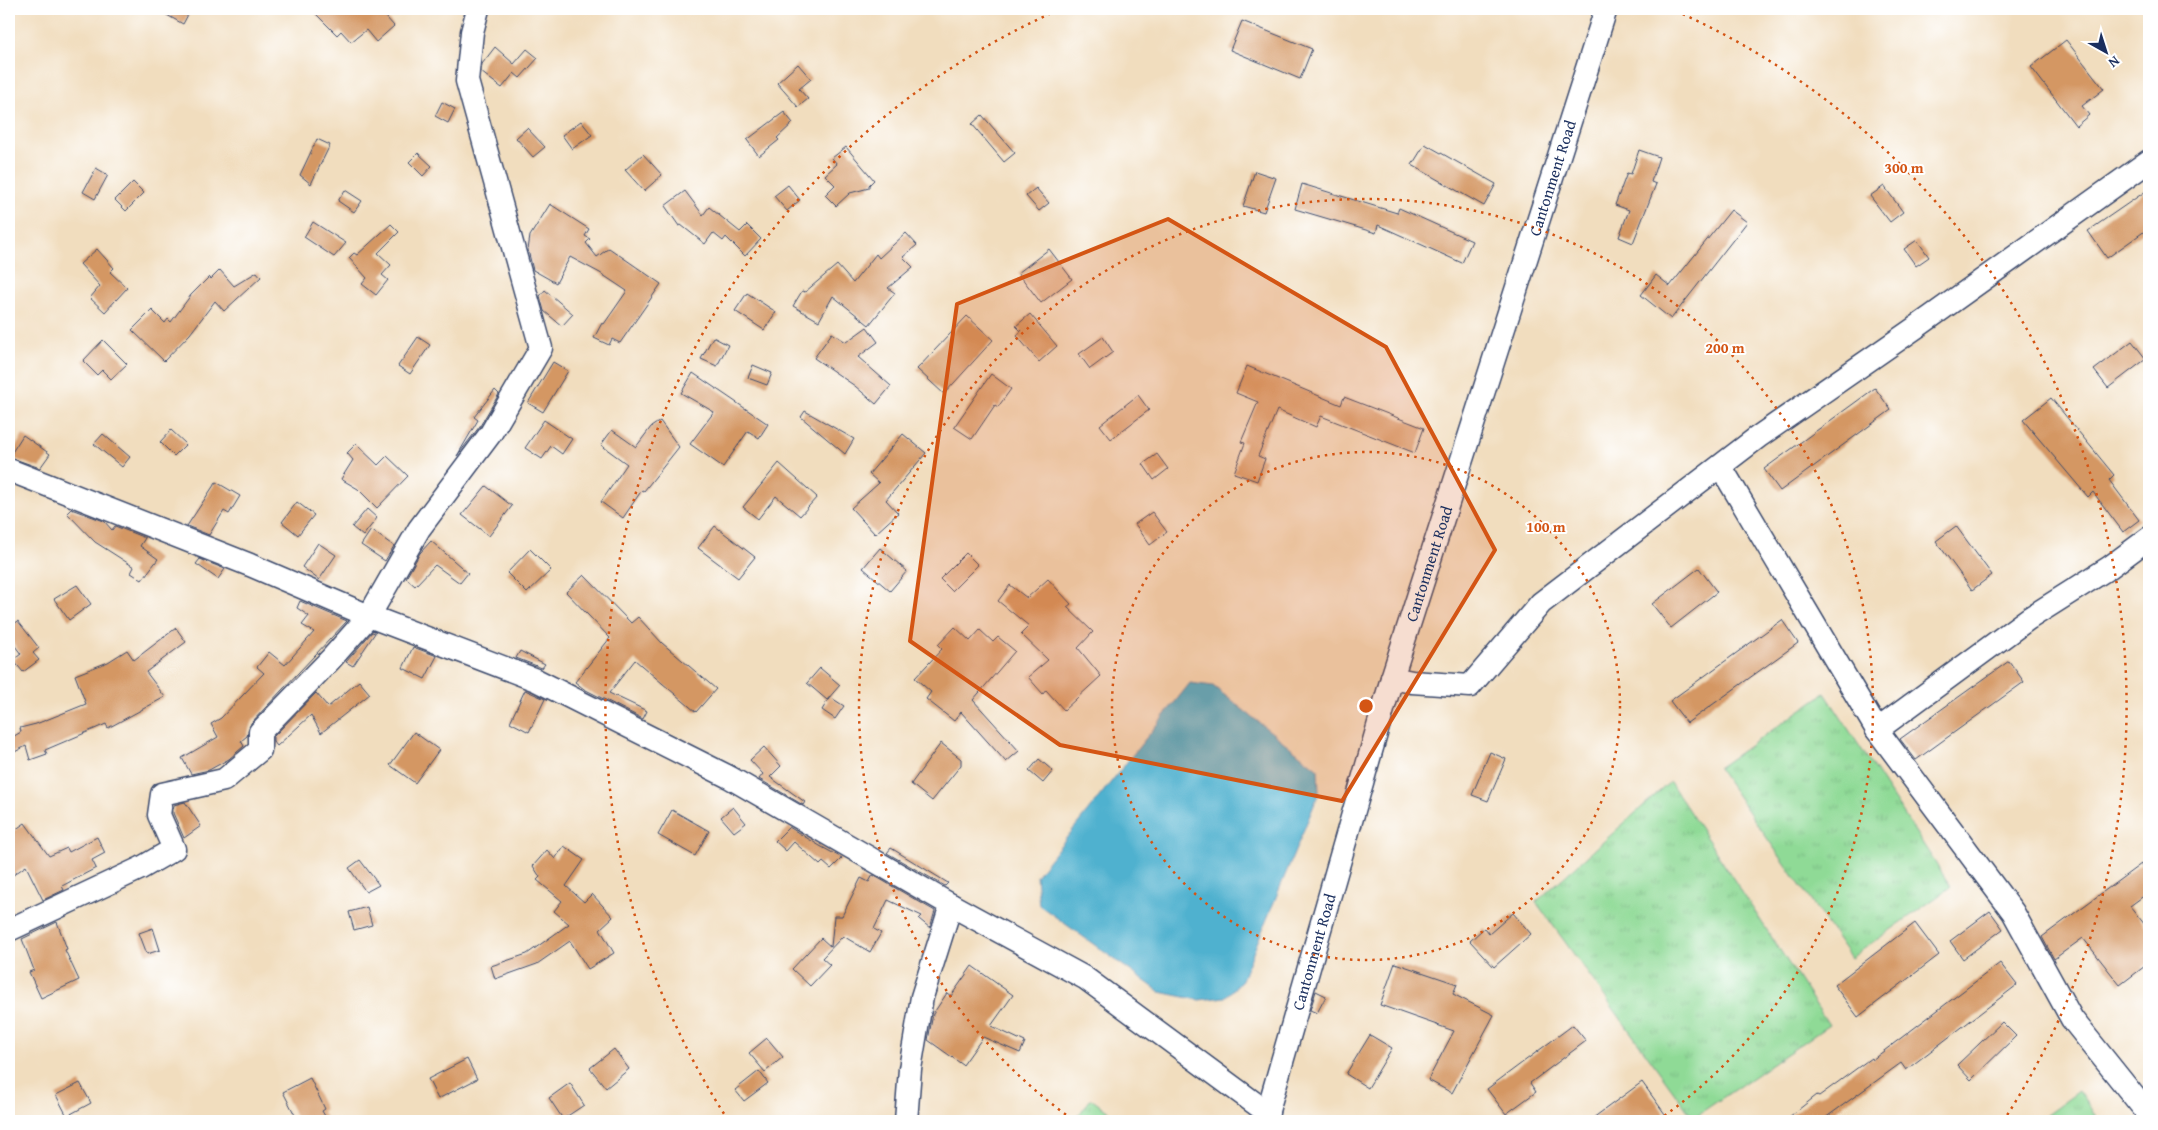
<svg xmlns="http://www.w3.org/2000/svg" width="2158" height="1130" viewBox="0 0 2158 1130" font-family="'Gentium Book Plus',serif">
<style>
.park{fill:url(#park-tufts);stroke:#55847a}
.water{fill:#50b1cf;stroke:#367096}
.building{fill:#d49764}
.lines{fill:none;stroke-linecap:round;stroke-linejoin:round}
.minor-casing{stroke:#3b496c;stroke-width:25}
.minor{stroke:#fff;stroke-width:22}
.marked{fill:#d45514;fill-opacity:0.2;stroke:#d45514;stroke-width:4;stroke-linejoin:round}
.ring{fill:none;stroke:#d45514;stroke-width:2.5;stroke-dasharray:2.5 5}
.labels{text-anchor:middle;stroke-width:4;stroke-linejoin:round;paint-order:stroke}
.street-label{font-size:16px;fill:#1b2f5e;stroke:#fff}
.centre{fill:#d45514;stroke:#fff;stroke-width:2.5}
.ring-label{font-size:15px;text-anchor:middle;font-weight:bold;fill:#d45514;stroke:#fff;stroke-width:4;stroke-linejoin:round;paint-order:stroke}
</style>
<defs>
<pattern id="park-tufts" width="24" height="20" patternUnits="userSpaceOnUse" patternTransform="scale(1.25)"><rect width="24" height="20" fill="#8fda96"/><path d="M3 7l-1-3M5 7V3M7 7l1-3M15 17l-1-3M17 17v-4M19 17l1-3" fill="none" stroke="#7bbb84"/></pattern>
</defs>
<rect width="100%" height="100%" fill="#fff"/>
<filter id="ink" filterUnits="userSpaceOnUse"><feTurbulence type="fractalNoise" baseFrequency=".02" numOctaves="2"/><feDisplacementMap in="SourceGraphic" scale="10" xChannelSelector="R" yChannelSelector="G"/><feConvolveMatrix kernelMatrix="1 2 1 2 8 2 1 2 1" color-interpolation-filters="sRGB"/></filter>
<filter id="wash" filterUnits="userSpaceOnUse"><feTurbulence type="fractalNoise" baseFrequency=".0096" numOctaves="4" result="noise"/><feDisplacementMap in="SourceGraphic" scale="20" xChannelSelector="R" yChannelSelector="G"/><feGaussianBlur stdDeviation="1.12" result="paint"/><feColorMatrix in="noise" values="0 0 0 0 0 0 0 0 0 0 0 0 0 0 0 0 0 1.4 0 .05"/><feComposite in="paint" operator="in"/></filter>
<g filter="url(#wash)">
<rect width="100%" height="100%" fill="#f1ddbe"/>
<g class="park">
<path d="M1825 693 1951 887 1851 958 1718 768Z"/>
<path d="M1670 782 1829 1025 1693 1118 1536 902Z"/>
<path d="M2079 1091 2099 1121H2038Z"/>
<path d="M1091 1099 1121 1121H1074Z"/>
</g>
<path class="water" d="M1190 683 1213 686 1318 769 1319 793 1241 982 1225 997 1199 1000 1160 992 1039 905 1036 876Z"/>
<g id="blocks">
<g class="building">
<path d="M156 9H191L183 24Z"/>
<path d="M311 9H379L394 26 376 42 366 30 351 42 341 31 337 35Z"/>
<path d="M1242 21 1312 49 1300 79 1230 50Z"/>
<path d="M2066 40 2104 89 2082 106 2089 115 2076 126 2031 67Z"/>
<path d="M495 47 514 64 527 49 538 58 520 78 514 73 502 88 481 72 482 64Z"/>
<path d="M798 64 811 79 799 89 808 99 798 107 777 83Z"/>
<path d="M442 102 455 109 448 123 435 116Z"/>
<path d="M784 112 793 123 777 138 779 140 759 156 747 140Z"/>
<path d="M982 115 1015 153 1004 162 972 124Z"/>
<path d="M581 121 592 135 572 149 562 135Z"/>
<path d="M527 128 545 147 533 157 516 138Z"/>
<path d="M317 139 330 145 311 184 300 175Z"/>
<path d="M1425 144 1496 184 1484 206 1412 165Z"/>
<path d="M846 147 874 180 869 185V188L850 193 836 206 825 195 835 185 825 175 837 164 832 158Z"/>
<path d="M1639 150 1659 157 1651 182 1656 184 1633 243 1619 237 1629 210 1615 205 1627 173 1631 174Z"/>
<path d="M418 153 432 166 423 176 409 162Z"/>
<path d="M643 154 662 175 644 191 625 170Z"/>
<path d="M96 168 108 175 95 199 83 192Z"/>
<path d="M1255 171 1276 178 1264 212 1243 206Z"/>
<path d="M133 182 144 193 126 211 115 200Z"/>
<path d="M1302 184 1397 213 1399 208 1472 241 1462 263 1378 225 1376 233 1295 209Z"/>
<path d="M788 185 800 200 787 211 774 196Z"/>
<path d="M1884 186 1903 212 1890 222 1870 196Z"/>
<path d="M1036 188 1049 203 1039 211 1026 196Z"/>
<path d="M2149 189V228L2107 258 2088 231Z"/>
<path d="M345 190 362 201 354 212 338 201Z"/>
<path d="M685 191 703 215 709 207 740 232 747 225 761 239 745 256 726 237 723 241 713 233 705 244 681 225 679 226 665 206Z"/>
<path d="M550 204 589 229 585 236 590 239 586 243 597 257 609 248 661 284 620 343 612 339 609 345 594 338 602 323 604 324 627 291 600 273 570 257 556 283 533 270 528 250 530 236Z"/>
<path d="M1731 210 1747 222 1671 319 1641 295 1656 275 1670 286Z"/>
<path d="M313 222 346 243 334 257 304 237Z"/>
<path d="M391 224 399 232 378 253 391 265 382 275 388 280 376 295 362 284 367 278 349 258 354 253 357 255Z"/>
<path d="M906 233 917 245 903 257 913 267 888 288 895 293 869 325 833 296 819 321 793 306 802 291 805 292 837 265 853 283 876 254 879 258Z"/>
<path d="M1917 240 1929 257 1916 266 1904 249Z"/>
<path d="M97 249 114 268 110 272 127 288 105 312 90 298 100 286 80 264Z"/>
<path d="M1049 249 1072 279 1041 303 1018 273Z"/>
<path d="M220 270 234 286 257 272 261 277 224 311 215 301 190 334 164 361 132 330 152 310 165 323 168 319 171 322 191 295 209 277 211 279Z"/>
<path d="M545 290 573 314 562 326 544 311 540 296Z"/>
<path d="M747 293 776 312 764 330 735 311Z"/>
<path d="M1030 314 1057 346 1039 362 1017 336 1021 331 1016 326Z"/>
<path d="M967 316 993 340 944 394 917 369Z"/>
<path d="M867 327 878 342 858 357 891 386 876 404 855 386 814 358 832 333 846 342Z"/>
<path d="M418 337 430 345 410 374 398 366Z"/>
<path d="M713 337 728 345 717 366 701 359Z"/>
<path d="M1103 337 1113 352 1090 369 1079 354Z"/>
<path d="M103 340 127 364 111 379 102 370 97 375 83 361Z"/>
<path d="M2132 341 2146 359 2108 388 2094 370Z"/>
<path d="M553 362 568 371 543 412 528 403Z"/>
<path d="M753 365 772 373 767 385 748 378Z"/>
<path d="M1247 366 1341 405 1344 397 1424 428 1415 453 1321 416 1316 427 1277 410 1258 456 1265 459 1257 481 1234 473 1245 443 1241 442 1258 402 1236 393Z"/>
<path d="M693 373 768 424 759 438 748 431 723 467 690 444 714 412 681 393Z"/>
<path d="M991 374 1011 389 998 407 995 405 972 439 954 427Z"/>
<path d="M1875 388 1891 410 1780 491 1764 469Z"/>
<path d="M495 390 499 394 480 426 457 456 478 420 474 417Z"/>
<path d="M1138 395 1149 410 1111 439 1100 425Z"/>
<path d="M2051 398 2114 475 2109 480 2139 520 2123 532 2093 492 2088 497 2023 420Z"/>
<path d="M805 411 854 439 845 454 801 417Z"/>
<path d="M544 420 572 439 562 454 551 446 542 459 525 448Z"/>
<path d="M660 421 679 447 644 491 642 490 623 518 601 502 627 464 601 445 612 430 636 447 651 427Z"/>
<path d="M171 430 186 444 174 456 160 442Z"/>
<path d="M103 434 130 457 122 467 94 444Z"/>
<path d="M903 434 926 453 886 500 898 513 875 534 851 508 879 483 869 474Z"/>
<path d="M23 435 50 454 40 468 9 457Z"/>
<path d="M356 444 378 465 387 456 408 476 377 508 358 489 341 479 353 460 347 453Z"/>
<path d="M1157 454 1168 469 1154 480 1143 464Z"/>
<path d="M779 463 817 497 800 516 776 496 758 519 743 507Z"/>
<path d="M216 482 240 496 229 514 224 511 209 535 187 526Z"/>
<path d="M486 486 512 506 489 536 462 515Z"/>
<path d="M297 502 314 515 298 535 282 522Z"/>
<path d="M71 509 104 521 112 530 115 526 145 538 140 546 158 559 142 580 131 573 134 567 95 542 67 513Z"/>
<path d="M367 509 377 518 363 536 352 527Z"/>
<path d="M1152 512 1167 532 1150 545 1135 524Z"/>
<path d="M715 526 755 557 738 578 698 548Z"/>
<path d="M1956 526 1992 575 1972 590 1936 541Z"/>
<path d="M371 530 394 546 385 561 361 545Z"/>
<path d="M431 541 468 573 460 583 435 565 415 586 406 578 420 553Z"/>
<path d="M318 543 336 555 319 580 302 567Z"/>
<path d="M880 548 907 571 890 591 863 568Z"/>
<path d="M530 549 551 570 527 593 507 573Z"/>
<path d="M966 553 978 565 952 591 940 579Z"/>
<path d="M200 559 225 569 218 579 196 564Z"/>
<path d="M1699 568 1717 592 1671 628 1652 604Z"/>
<path d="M584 575 631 623 638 617 662 643 716 689 696 712 635 660 609 693 647 711 643 719 584 689 575 682 610 638 566 592Z"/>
<path d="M1048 579 1071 604 1067 607 1093 632 1078 648 1101 676 1064 710 1046 690 1043 694 1028 677 1048 660 1021 634 1029 626 998 601 1010 585 1027 598Z"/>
<path d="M77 585 91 604 69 620 54 599Z"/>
<path d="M300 601 347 621 251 723 247 736 241 741 244 746 229 759 209 770 191 774 182 758 218 737 211 724 221 718 264 673 257 667 269 652 285 665 314 632 302 625 309 616 297 608Z"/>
<path d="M1782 620 1798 643 1687 723 1670 701Z"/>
<path d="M18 621 39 648 33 653 39 660 23 672 13 660 21 654 9 638V628Z"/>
<path d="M955 627 970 641 980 630 993 642 998 637 1015 651 973 700 1019 751 1006 762 961 712 954 721 926 699 931 692 915 678 942 649 938 645Z"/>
<path d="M176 628 186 642 146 672 165 697 108 728 106 724 45 750 47 754 30 760 26 746 9 755V739L21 732 20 728 36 724 86 704 75 675 108 662 127 650 134 660Z"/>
<path d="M372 632 375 633 353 666 346 662Z"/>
<path d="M413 647 437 656 425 679 403 668Z"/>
<path d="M520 651 545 664 542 668 516 658Z"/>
<path d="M2009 661 2024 682 1916 760 1900 739Z"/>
<path d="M820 668 840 685 827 700 807 683Z"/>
<path d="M359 681 370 694 321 733 311 715 277 746 273 741V737L316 693 328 707Z"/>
<path d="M525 690 545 699 529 732 510 722Z"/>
<path d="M830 697 844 706 835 719 822 710Z"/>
<path d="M414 732 439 750 415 783 390 765Z"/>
<path d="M941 743 961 759V765L932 801 911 784Z"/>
<path d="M764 747 781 766 770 777 805 802 803 805 759 779 763 774 750 760Z"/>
<path d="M1490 752 1506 759 1488 801 1472 795Z"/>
<path d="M1039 759 1053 771 1043 783 1029 771Z"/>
<path d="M185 802 201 826 184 838 173 813 174 805Z"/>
<path d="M733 807 746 823 734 832 721 817Z"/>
<path d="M672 810 709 831 695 856 658 835Z"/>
<path d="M25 823 49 856 67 848 69 852 97 837 105 853 92 860 96 868 62 886 64 890 43 900 26 866 9 878V834Z"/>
<path d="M789 827 820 846 842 858 831 869 823 862 820 865 794 842 786 851 775 841Z"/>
<path d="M564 846 584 860 566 886 584 902 592 894 613 917 600 929 614 953 588 969 570 941 537 964 495 979 491 966 527 954 569 924 554 911 562 901 537 880 540 877 533 866 547 850 555 859Z"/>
<path d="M891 848 948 883 945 886 887 853Z"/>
<path d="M360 860 379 885 366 892 349 868Z"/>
<path d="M2141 864 2149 876V892L2130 906 2149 930V963L2120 985 2083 938 2054 959 2042 937Z"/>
<path d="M873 875 935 911 930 928 919 919 922 916 888 900 874 929 881 933 870 952 843 936 822 958 830 965 810 986 792 969 821 938 831 947 834 916H842L861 878 869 882Z"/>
<path d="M367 907 372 925 354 930 349 912Z"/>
<path d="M1990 911 2003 929 1963 959 1950 941Z"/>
<path d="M1513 913 1531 934 1494 967 1470 941 1484 928 1489 934Z"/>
<path d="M57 922 67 949 65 950 79 980 41 998 29 972 34 970 22 939Z"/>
<path d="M1915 923 1939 955 1858 1017 1834 985Z"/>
<path d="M153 928 160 950 147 954 139 933Z"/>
<path d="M1395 963 1457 984 1453 994 1494 1015 1452 1093 1428 1080 1454 1031 1380 1005Z"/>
<path d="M2000 963 2017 985 1906 1070 1901 1063 1821 1121H1784L1817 1095 1819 1096 1871 1058 1872 1060Z"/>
<path d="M972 966 1013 995 991 1026 1025 1042 1020 1053 983 1037 963 1065 928 1040 933 1014 947 993 951 996Z"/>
<path d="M1316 991 1326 996 1317 1013 1310 1010Z"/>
<path d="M2002 1022 2016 1036 1971 1080 1957 1065Z"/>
<path d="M1573 1025 1586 1041 1530 1083 1536 1092 1506 1114 1487 1089Z"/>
<path d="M1370 1035 1392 1048 1368 1088 1346 1074Z"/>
<path d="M767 1038 783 1057 765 1072 749 1053Z"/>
<path d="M614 1049 629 1069 606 1088 590 1068Z"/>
<path d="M467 1059 477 1079 438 1099 428 1079Z"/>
<path d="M759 1071 768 1083 744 1101 735 1090Z"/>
<path d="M310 1078 325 1109 322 1111 328 1121H298L283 1092Z"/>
<path d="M1642 1082 1670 1121H1589Z"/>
<path d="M80 1083 91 1103 67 1116 56 1095Z"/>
<path d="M570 1083 584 1105 563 1119 549 1098Z"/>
</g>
</g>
</g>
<g filter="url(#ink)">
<use href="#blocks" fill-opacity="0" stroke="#3b496c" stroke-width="1"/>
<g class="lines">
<g class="minor-casing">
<g id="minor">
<path d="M1721 467 1877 730 2013 912 2072 1019 2149 1115"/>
<path d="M9 470 250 565 369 616 536 680 729 777 951 905 1085 978 1268 1113"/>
<path d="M1392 678 1412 682 1470 686 1541 603 1758 437 1918 326 2149 161"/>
<path d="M1877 730 2028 619 2110 567 2149 538"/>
<path d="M9 930 141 868 174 849 159 815 162 794 224 780 260 750V732L330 660 369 616 419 529 491 433 541 348 467 81 472 32 478 9"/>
<path d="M906 1121 910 1069 922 997 951 905"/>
<path id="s1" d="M1265 1121 1392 678 1606 9"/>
</g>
</g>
<use href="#minor" class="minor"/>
</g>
</g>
<path class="marked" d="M1168 219 1386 347 1495 550 1342 801 1060 745 910 641 957 304Z"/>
<g class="ring">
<circle cx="1366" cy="706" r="254"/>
<path d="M1072 1119A507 507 0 1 1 1660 1119"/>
<path d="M728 1120A761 761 0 0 1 1056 11M1676 11A761 761 0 0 1 2004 1120"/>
</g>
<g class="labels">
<g class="street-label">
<text dy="6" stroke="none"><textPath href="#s1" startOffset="986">Cantonment Road</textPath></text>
<text dy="6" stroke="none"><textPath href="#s1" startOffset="581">Cantonment Road</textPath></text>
<text dy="6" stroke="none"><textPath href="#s1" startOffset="176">Cantonment Road</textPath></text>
</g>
</g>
<circle cx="1366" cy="706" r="8" class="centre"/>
<g class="ring-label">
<text x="1904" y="173">300 m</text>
<text x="1725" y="353">200 m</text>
<text x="1546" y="532">100 m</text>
</g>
<rect width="2158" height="1130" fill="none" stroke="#fff" stroke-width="30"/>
<g transform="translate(2106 52) rotate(141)" stroke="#ffffff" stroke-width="4" paint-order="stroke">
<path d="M0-4L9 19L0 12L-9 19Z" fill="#1b2f5e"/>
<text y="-8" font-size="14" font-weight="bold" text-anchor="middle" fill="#1b2f5e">N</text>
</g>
</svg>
